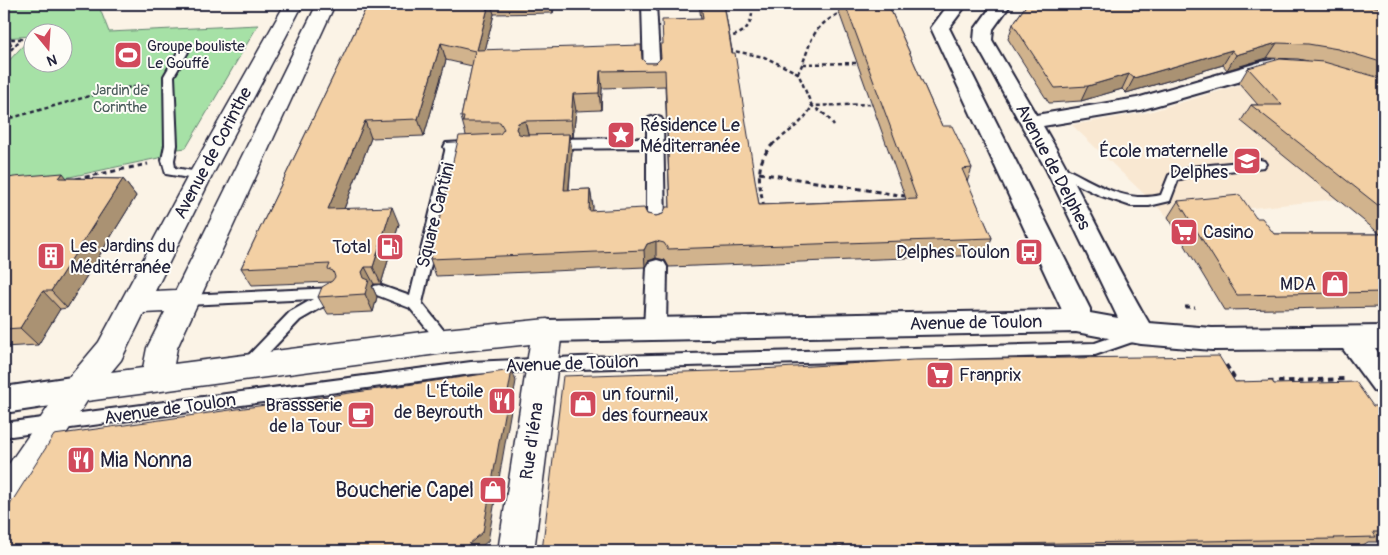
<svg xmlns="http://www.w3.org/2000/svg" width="1388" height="555" font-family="Pangolin,sans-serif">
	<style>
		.built { fill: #f9e8d2 }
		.green { fill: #a6e1a6; stroke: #648270 }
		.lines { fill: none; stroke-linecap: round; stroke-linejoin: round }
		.service-casing { stroke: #22223b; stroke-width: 4 }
		.pedestrian-casing { stroke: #22223b; stroke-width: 4 }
		.minor-casing { stroke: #22223b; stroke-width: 4 }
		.secondary-casing { stroke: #22223b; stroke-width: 3 }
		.path-far2 { stroke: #22223b; stroke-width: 2.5; stroke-dasharray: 4 3; stroke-linecap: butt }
		.path-far1 { stroke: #22223b; stroke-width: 3; stroke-dasharray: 5 4; stroke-linecap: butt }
		.path { stroke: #22223b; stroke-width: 4; stroke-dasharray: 5.5 4.5; stroke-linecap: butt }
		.service { fill: #fdfcf7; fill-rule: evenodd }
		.pedestrian { fill: #fdfcf7; fill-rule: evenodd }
		.minor { fill: #fdfcf7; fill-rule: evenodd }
		.secondary { fill: #fdfcf7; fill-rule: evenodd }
		.wall { fill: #d1b38d; stroke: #22223b; fill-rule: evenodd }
		.shaded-wall { fill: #aa9273; stroke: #22223b }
		.building { fill: #f3d0a4; stroke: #22223b; fill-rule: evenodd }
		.labels { text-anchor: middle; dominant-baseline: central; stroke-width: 4; stroke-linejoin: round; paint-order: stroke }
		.far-poi-label { font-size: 15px; fill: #22223b; stroke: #fdfcf7; text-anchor: start }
		.far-park-label { font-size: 15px; fill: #4a5b5b; stroke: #fdfcf7 }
		.poi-label { font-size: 18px; fill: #22223b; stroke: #fdfcf7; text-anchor: end }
		.street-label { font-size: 18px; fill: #22223b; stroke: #fdfcf7 }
		.near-poi-label { font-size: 21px; fill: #22223b; stroke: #fdfcf7; text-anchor: start }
	</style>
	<rect width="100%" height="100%" fill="#fbf3e6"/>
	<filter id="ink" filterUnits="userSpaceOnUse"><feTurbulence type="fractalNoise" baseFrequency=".02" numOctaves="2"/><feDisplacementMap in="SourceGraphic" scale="10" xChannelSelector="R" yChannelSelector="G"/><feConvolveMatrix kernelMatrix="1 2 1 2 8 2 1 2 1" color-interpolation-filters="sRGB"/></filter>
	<g filter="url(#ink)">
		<path class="built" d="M 1284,72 L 1337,199 L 1168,217 L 1072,125 L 1149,112 Z"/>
		<path class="green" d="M 4,4 L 98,4 L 109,32 L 258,25 L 186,148 L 178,149 L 178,146 L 164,148 L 163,157 L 4,191 L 4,66 L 32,36 L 32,62 L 62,62 L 62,32 L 32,32 L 32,36 L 4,38 Z"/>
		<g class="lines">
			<defs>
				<g id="service">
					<path d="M 183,49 L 188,52 L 174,76 L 177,145 L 174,160 L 175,168 L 204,173 L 206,176 L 200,180 L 166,174 L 162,160 L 165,145 L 164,76 L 179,50 Z"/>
					<path d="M 452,143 L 458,147 L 422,303 L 452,341 L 450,345 L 445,347 L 440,345 L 410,308 L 374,294 L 372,290 L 374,286 L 379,285 L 410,296 L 446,147 Z"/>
					<path d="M 1260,160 L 1264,161 L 1266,164 L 1264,167 L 1192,175 L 1178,180 L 1170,201 L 1149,206 L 1131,206 L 1099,195 L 1053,172 L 1051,169 L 1057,165 L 1061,166 C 1094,182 1123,204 1161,195 L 1169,175 L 1190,167 Z"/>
					<path d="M 335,288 L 340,289 L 342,293 L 340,297 L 300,320 L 253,369 L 248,371 L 243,369 L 240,365 L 243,361 L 290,312 L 313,299 L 186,305 L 181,304 L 179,300 L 181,296 L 186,295 Z"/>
					<path d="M 1136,329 L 1141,331 L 1143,335 L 1141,339 L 1095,355 L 579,369 L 471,374 L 4,437 L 4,423 L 471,362 L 579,357 L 1095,343 Z"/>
				</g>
				<g id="pedestrian">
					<path d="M 642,4 L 656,4 L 660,75 L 657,78 L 647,78 L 644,75 Z"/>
					<path d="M 655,116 L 661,118 L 663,121 L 665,225 L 663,230 L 656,232 L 649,230 L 647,225 L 647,148 L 543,149 L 537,148 L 535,144 L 537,140 L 543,139 L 647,138 L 647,121 L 649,118 Z"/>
					<path d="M 483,141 L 489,142 L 491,146 L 489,150 L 452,152 L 446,151 L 444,147 L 446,143 Z"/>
					<path d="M 657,260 L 664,262 L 667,267 L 666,329 L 663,335 L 655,337 L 647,335 L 644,329 L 647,267 L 650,262 Z"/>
				</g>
				<g id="minor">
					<path d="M 949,4 L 967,4 L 949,28 L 1090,309 L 1090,313 L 1118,318 L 1046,169 L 974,40 L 975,29 L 993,4 L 1011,4 L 993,29 L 992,40 L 1036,115 L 1137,98 L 1261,62 L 1280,58 L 1287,60 L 1290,64 L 1287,68 L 1140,110 L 1043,126 C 1081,190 1111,259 1149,323 L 1212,328 L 1384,326 L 1384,348 L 1375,348 L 1384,360 L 1384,394 L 1374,391 L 1343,349 L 1212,350 L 1141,344 L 1076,332 L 547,342 L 537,339 L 533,331 L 537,323 L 547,320 L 1062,310 L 931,28 Z"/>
					<path d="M 78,376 L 89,380 L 93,389 L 89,398 L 78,402 L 4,413 L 4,387 Z"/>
				</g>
				<path id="secondary" d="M 285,4 L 303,4 L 212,176 L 155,291 L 176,290 L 317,4 L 335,4 L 177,348 L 174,364 L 445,329 L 547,319 L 557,323 L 562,331 L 534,551 L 498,551 L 530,344 L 445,353 L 87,401 L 16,512 L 4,516 L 4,471 L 67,380 L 99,342 L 188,176 ZM 165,312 L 147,348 L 143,368 L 111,372 L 121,360 L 144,313 Z"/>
			</defs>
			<use href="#service" class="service-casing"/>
			<use href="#pedestrian" class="pedestrian-casing"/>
			<use href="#minor" class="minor-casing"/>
			<use href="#secondary" class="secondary-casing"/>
			<g class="path-far2">
				<path d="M 726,37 C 741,36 751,28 752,13"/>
				<path d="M 4,39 L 21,39 L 4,57"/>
				<path d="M 729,50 L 764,57 L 798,73"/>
				<path d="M 803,64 L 857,63"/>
				<path d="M 4,120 L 111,90 L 149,85"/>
				<path d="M 834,126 L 827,116 L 812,106 L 872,104"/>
				<path d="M 772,145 C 787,132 803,124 812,106 L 798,73 C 813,45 806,30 840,13"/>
			</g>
			<g class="path-far1">
				<path d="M 759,173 L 905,196"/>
				<path d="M 76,179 L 148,164"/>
				<path d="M 764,207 C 759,184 754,163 773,144"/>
				<path d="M 1185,307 L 1195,307"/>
			</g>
			<g class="path">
				<path d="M 1226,365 L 1237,383"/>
				<path d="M 1268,382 L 1345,379"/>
			</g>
			<use href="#service" class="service"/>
			<use href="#pedestrian" class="pedestrian"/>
			<use href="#minor" class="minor"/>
			<use href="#secondary" class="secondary"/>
		</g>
		<g class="wall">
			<path d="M 368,4 L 555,4 L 553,13 L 494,14 L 485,50 L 642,59 L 646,63 L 656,63 L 661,58 L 663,44 L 701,19 L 699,4 L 724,4 L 759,205 L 906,199 L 836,4 L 888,4 L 942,126 L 972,168 L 967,182 L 992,238 L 985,255 L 669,267 L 665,260 L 656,258 L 648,261 L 645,267 L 436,276 L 430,259 L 466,135 L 461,117 L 472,66 L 446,60 L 424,136 L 371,138 L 344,209 L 399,224 L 381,284 L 374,284 L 372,286 L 377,297 L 373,312 L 328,314 L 318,297 L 331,282 L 252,285 L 241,268 ZM 665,86 L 670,207 L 663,214 L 656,216 L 647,214 L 592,211 L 593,207 L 590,189 L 569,190 L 572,151 L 570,137 L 573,137 L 576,111 L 601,110 L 602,88 Z"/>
			<path d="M 1027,4 L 1384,4 L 1384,307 L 1224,310 L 1168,217 L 1178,201 L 1256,218 L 1274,234 L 1380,234 L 1241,121 L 1251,105 L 1258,105 L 1239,83 L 1248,68 L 1308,61 L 1298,59 L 1267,58 L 1227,70 L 1223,65 L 1126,93 L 1122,89 L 1081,101 L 1049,103 L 1008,39 L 1013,24 Z"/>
			<path d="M 67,178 L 123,179 L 136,196 L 67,308 L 60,309 L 38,345 L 4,347 L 4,179 Z"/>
			<path d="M 1235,382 L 1274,384 L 1373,406 L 1384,415 L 1384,542 L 1368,542 L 1360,547 L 1321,548 L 1320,549 L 1177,551 L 542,551 Z"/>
		</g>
		<g class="shaded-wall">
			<path d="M 489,4 L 491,4 L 494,14 L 481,67 L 477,50 Z"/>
			<path d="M 552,4 L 555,4 L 553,13 Z"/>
			<path d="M 4,33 L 12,44 L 4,52 Z"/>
			<path d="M 441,43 L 446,60 L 424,136 L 418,119 Z"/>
			<path d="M 1277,43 L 1267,58 L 1227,70 L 1236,55 Z"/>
			<path d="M 1232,50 L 1223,65 L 1126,93 L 1134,78 Z"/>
			<path d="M 600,71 L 602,88 L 601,110 L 599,93 Z"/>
			<path d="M 1129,74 L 1122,89 L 1081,101 L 1088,86 Z"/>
			<path d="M 573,94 L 576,111 L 573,137 L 571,120 Z"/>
			<path d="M 365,121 L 371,138 L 337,227 L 328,209 Z"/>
			<path d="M 525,121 L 529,138 L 521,140 L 516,129 L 518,123 Z"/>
			<path d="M 569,134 L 572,151 L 567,208 L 564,190 Z"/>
			<path d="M 63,173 L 77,191 L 59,178 Z"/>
			<path d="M 123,179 L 136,196 L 67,308 L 51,291 Z"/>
			<path d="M 590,189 L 593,207 L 592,228 L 589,211 Z"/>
			<path d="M 392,207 L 399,224 L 381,284 L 373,267 Z"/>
			<path d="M 656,241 L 656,258 L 648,261 L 645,267 L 644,250 L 647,244 Z"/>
			<path d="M 365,267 L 374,284 L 372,286 L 377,297 L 373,312 L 365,294 L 362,272 Z"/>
			<path d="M 43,291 L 60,309 L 38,345 L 20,328 Z"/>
			<path d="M 512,370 L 516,381 L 488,541 L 476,551 L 461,551 Z"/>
		</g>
		<g class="building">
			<path d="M 368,4 L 489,4 L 477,50 L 641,45 L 642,59 L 646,63 L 656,63 L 661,58 L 660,44 L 663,44 L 662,20 L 703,19 L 701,4 L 724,4 L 732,53 L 735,53 L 759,205 L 917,199 L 845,4 L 888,4 L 942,126 L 952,126 L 972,168 L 962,169 L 992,238 L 668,249 L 664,243 L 656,241 L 647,244 L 644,250 L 430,259 L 459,136 L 500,134 L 504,129 L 500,122 L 463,122 L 464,117 L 461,117 L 475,51 L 441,43 L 418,119 L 365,121 L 328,209 L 392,207 L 373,267 L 365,267 L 362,272 L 364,278 L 369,280 L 365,294 L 318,297 L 322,287 L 332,281 L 335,277 L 333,271 L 328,269 L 330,264 L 241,268 ZM 665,70 L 670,207 L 666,207 L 663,214 L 656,216 L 647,214 L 644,208 L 589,211 L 590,189 L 564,190 L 569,134 L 525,135 L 519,134 L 516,129 L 518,123 L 525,121 L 571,120 L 573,94 L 599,93 L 600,71 Z"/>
			<path d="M 1027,4 L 1353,4 L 1384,8 L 1384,63 L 1338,49 L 1308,44 L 1277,43 L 1236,55 L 1232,50 L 1134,78 L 1129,74 L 1088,86 L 1055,88 L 1013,24 Z"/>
			<path d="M 1280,59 L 1324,62 L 1384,79 L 1384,210 L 1251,105 L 1282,105 L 1248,68 Z"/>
			<path d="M 63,173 L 59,178 L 123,179 L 51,291 L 43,291 L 20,328 L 4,329 L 4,179 L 14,177 Z"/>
			<path d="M 1240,195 L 1256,218 L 1262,218 L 1274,234 L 1384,234 L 1384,292 L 1237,295 L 1178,201 Z"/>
			<path d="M 1219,356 L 1235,382 L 1272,381 L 1274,384 L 1356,382 L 1373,406 L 1378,406 L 1384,415 L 1384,532 L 1373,532 L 1376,537 L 1334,538 L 1335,539 L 542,551 L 563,376 L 744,370 L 913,360 Z"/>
			<path d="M 512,370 L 483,532 L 461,551 L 4,551 L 4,514 L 54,435 Z"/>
		</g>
	</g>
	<defs>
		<symbol id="stadium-square" viewBox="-11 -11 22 22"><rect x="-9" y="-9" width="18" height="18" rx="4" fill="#d1495b" stroke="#fdfcf7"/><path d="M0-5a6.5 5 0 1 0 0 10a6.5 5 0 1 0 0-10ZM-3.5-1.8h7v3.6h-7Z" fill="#fff"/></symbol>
		<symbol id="sight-square" viewBox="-11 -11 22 22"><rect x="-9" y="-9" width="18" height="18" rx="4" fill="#d1495b" stroke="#fdfcf7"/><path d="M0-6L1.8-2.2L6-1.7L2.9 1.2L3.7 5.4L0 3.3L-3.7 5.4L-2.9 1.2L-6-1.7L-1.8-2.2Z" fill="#fff"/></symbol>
		<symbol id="school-square" viewBox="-11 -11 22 22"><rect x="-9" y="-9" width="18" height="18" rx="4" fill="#d1495b" stroke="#fdfcf7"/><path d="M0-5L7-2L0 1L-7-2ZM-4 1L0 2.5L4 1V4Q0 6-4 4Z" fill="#fff"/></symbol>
		<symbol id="supermarket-square" viewBox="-11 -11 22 22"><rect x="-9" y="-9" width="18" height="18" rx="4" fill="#d1495b" stroke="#fdfcf7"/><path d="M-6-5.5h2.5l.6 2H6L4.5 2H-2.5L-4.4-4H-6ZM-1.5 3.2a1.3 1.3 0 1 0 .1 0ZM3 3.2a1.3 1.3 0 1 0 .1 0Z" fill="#fff"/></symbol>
		<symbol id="fuel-square" viewBox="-11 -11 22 22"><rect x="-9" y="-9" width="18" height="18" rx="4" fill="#d1495b" stroke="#fdfcf7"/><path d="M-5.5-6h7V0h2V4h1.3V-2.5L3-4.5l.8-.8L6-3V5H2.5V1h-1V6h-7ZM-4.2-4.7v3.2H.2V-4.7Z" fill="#fff"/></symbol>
		<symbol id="bus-square" viewBox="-11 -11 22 22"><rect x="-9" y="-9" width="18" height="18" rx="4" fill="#d1495b" stroke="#fdfcf7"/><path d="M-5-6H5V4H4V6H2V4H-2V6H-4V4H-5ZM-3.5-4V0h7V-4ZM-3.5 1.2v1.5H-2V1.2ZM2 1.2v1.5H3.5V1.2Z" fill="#fff"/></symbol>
		<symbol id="building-square" viewBox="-11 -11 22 22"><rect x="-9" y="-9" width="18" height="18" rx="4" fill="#d1495b" stroke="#fdfcf7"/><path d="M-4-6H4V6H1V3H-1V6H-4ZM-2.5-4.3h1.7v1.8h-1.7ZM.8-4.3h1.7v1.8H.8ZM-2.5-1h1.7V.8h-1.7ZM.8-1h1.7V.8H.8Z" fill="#fff"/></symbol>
		<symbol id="shop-square" viewBox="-11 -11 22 22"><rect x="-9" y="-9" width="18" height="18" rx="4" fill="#d1495b" stroke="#fdfcf7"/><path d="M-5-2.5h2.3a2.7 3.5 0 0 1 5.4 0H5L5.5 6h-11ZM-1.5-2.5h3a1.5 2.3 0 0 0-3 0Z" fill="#fff"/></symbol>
		<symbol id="restaurant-square" viewBox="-11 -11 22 22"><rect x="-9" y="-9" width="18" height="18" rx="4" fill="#d1495b" stroke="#fdfcf7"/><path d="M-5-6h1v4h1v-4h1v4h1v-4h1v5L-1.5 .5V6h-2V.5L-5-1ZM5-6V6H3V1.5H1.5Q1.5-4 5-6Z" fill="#fff"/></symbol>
		<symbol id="cafe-square" viewBox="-11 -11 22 22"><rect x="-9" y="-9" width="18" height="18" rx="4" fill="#d1495b" stroke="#fdfcf7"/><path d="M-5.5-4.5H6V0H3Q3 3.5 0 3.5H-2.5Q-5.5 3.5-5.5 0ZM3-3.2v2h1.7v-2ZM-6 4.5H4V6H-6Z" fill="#fff"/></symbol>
	</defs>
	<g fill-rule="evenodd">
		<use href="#stadium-square" x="112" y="39" width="32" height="32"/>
		<use href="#sight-square" x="605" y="119" width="32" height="32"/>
		<use href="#school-square" x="1231" y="145" width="32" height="32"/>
		<use href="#supermarket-square" x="1168" y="216" width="32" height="32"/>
		<use href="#fuel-square" x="374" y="231" width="32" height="32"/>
		<use href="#bus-square" x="1013" y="236" width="32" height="32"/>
		<use href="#building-square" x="35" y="240" width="32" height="32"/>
		<use href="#shop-square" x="1319" y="268" width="32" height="32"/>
		<use href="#supermarket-square" x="924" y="359" width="32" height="32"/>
		<use href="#restaurant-square" x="486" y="385" width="32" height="32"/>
		<use href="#shop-square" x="567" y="388" width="32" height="32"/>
		<use href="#cafe-square" x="345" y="399" width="32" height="32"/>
		<use href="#restaurant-square" x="65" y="444" width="32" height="32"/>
		<use href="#shop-square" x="477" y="474" width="32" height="32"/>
	</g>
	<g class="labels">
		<g class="far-poi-label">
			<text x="147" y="46">Groupe bouliste<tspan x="147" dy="17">Le Gouffé</tspan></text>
		</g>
		<g class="far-park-label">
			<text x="120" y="90">Jardin de<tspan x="120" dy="17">Corinthe</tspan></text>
		</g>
		<g class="poi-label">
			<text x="640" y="125" text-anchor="start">Résidence Le<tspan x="640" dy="21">Méditerranée</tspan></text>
			<text x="1228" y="151">École maternelle<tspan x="1228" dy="21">Delphes</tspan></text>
			<text x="1203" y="232" text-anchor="start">Casino</text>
			<text x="70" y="246" text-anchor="start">Les Jardins du<tspan x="70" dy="21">Méditérranée</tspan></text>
			<text x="371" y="247">Total</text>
			<text x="1010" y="252">Delphes Toulon</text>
			<text x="1316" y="284">MDA</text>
			<text x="959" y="375" text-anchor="start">Franprix</text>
			<text x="483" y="391">L'Étoile<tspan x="483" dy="21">de Beyrouth</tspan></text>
			<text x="602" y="394" text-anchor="start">un fournil,<tspan x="602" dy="21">des fourneaux</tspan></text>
			<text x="342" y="405">Brassserie<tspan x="342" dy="21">de la Tour</tspan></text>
		</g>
		<g class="street-label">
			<text transform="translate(213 153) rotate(-62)">Avenue de Corinthe</text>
			<text transform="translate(1053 167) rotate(62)">Avenue de Delphes</text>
			<text transform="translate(436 215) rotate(-76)">Square Cantini</text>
			<text transform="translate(976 323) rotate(-1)">Avenue de Toulon</text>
			<text transform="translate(572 364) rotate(-2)">Avenue de Toulon</text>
			<text transform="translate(170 409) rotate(-8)">Avenue de Toulon</text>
			<text transform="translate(532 441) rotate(-82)">Rue d'Iéna</text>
		</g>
		<g class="near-poi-label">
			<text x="100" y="460">Mia Nonna</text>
			<text x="474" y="490" text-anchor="end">Boucherie Capel</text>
		</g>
	</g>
	<rect width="1388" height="555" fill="none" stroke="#fdfcf7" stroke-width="20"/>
	<rect x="10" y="10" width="1368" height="535" fill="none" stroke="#22223b" stroke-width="2" filter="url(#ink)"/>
	<g transform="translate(48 48) rotate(162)"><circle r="24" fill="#fdfcf7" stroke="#a5a5ac"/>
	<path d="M0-4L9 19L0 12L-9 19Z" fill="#d1495b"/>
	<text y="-8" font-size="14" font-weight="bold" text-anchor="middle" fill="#22223b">N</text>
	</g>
</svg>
